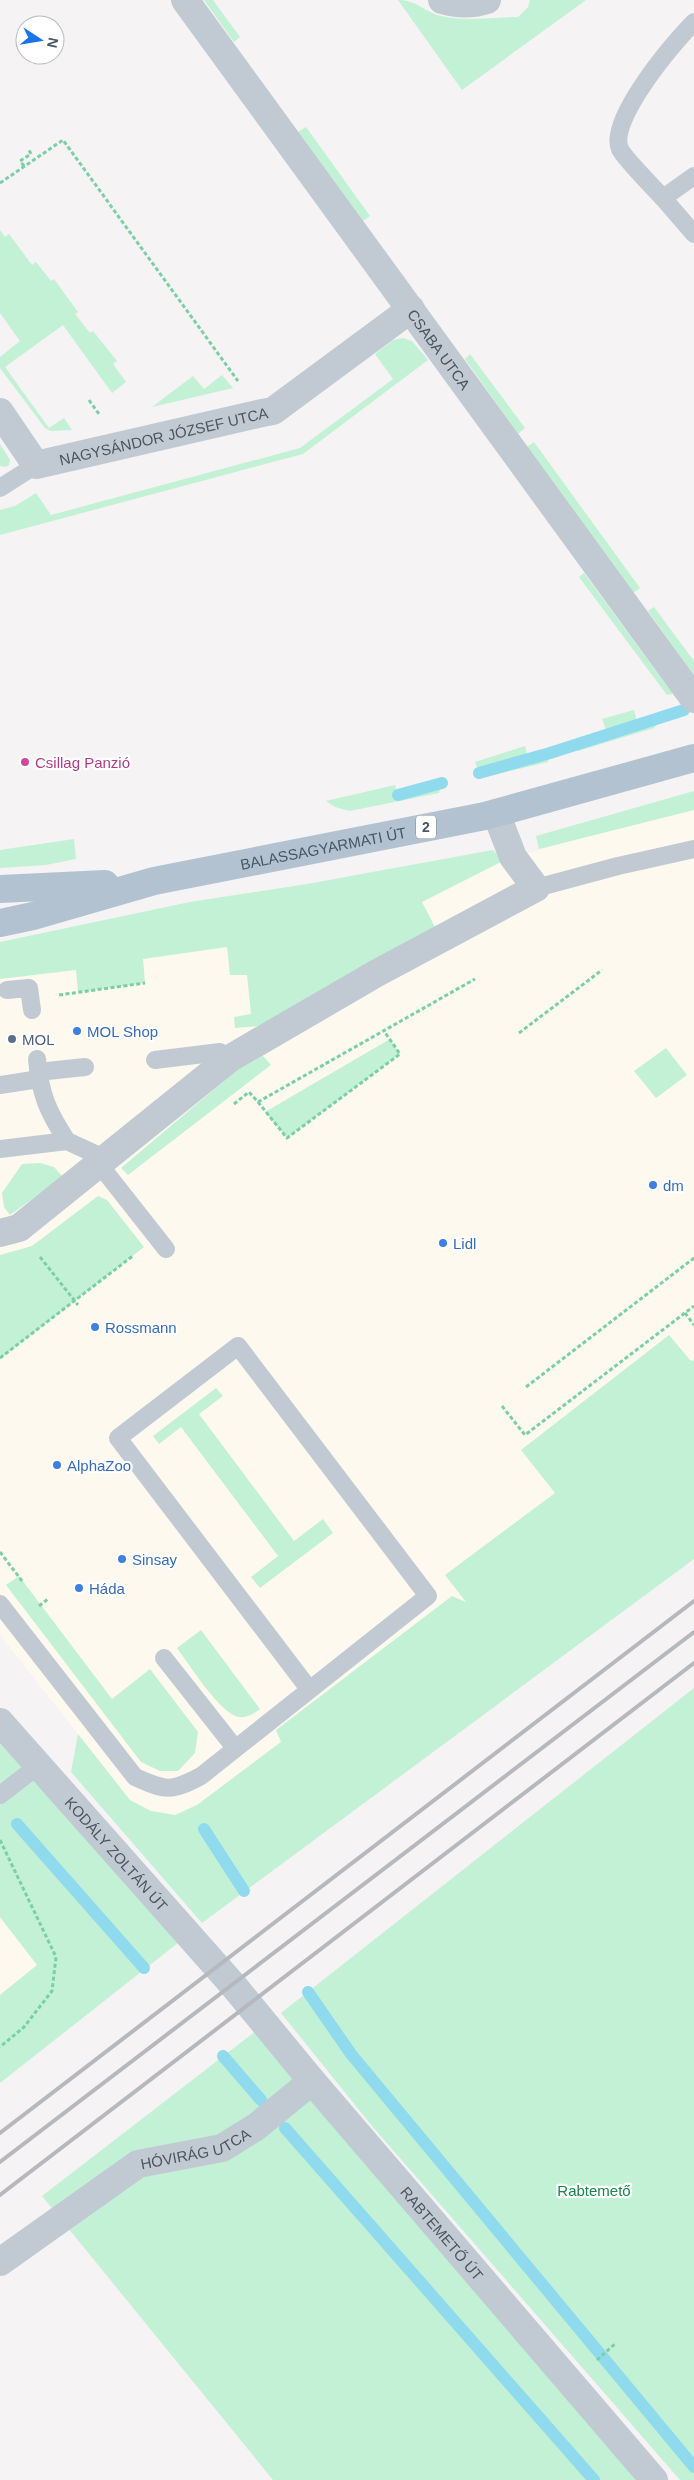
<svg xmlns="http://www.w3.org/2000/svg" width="694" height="2480" font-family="Helvetica,sans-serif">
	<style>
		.commercial { fill: #fdf9ef }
		.green { fill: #c3f1d5 }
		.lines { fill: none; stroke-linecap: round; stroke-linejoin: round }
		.stream { stroke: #90daee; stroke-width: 12 }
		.path { stroke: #7ad0a6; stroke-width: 3; stroke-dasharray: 4 2.5; stroke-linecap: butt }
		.service { stroke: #c1cad2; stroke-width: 18 }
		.minor { stroke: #c1cad2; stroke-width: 28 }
		.primary { stroke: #b3c2d1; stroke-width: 28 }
		.rail { stroke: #b5b8bd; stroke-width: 4 }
		.hotel-dot { fill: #d1479c; stroke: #fff; stroke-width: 2 }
		.shop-dot { fill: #3f7fe0; stroke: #fff; stroke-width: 2 }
		.service-dot { fill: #5c6f8a; stroke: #fff; stroke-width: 2 }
		.labels { text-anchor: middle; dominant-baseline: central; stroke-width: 4.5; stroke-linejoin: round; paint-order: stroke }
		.shield { fill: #fff; stroke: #808990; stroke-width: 1 }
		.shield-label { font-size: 14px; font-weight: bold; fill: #4a5661 }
		.street-label { font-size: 15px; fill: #4a5661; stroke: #fff }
		.hotel-label { font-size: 15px; fill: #b23c85; stroke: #fff; text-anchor: start }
		.shop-label { font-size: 15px; fill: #366cbe; stroke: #fff; text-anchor: start }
		.service-label { font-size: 15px; fill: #4e5e75; stroke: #fff; text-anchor: start }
		.park-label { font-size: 15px; fill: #17864f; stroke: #fff }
	</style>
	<rect width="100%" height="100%" fill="#f5f3f3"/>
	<g class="commercial">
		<path d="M 694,807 L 694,1431 L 197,1805 L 175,1815 L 151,1811 L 130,1800 L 0,1635 L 0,949 L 513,857 Z"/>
		<path d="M 0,1917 L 38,1965 L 0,1995 Z"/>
	</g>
	<g class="green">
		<path d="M 204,0 L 213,0 L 240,37 L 234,42 Z"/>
		<path d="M 398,0 C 417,0 424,12 441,16 C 467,22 492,17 518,17 L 528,7 L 530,0 L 586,0 L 462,90 Z"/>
		<path d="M 306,127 L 370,216 L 363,221 L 298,132 Z"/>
		<path d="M 0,230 L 5,237 L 9,234 L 32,265 L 36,262 L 51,281 L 54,279 L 78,312 L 75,314 L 90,333 L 93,331 L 117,361 L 113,364 L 126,382 L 112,393 L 63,325 L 5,367 L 49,428 L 64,418 L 72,430 L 51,431 L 45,428 L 0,368 L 0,357 L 20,341 L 0,313 Z"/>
		<path d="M 403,338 L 412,341 L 428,360 L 303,454 L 0,535 L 0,510 L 15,506 L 36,493 L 51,515 L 300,448 L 393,379 L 375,354 L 393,340 Z"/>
		<path d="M 470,354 L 525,428 L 518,434 L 465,359 Z"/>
		<path d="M 222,375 L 233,388 L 152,407 L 193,376 L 204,389 Z"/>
		<path d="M 534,442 L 640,588 L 633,593 L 527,447 Z"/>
		<path d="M 0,444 L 10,460 L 9,465 L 6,467 L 0,466 Z"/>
		<path d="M 584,573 L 673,694 L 667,695 L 579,577 Z"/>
		<path d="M 654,607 L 694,661 L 694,676 L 648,611 Z"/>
		<path d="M 634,710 L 638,725 L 665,716 L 654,728 L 578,751 L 576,745 L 608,735 L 602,719 Z"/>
		<path d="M 525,746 L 528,759 L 550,753 L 548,762 L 481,778 L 475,762 Z"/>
		<path d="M 442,783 L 439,793 L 350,811 L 335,807 L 326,801 L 395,785 L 398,795 Z"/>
		<path d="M 694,791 L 694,810 L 539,849 L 536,836 Z"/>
		<path d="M 74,839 L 76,859 L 46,865 L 0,868 L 0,850 Z"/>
		<path d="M 493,850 L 503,861 L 422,902 L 436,929 L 259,1026 L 235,1028 L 234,1017 L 251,1014 L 247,975 L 230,975 L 227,947 L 143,959 L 145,983 L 78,992 L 76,970 L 0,979 L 0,942 L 190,902 L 307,884 Z"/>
		<path d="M 390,1039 L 400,1054 L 287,1138 L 265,1112 Z"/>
		<path d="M 666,1048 L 687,1075 L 656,1098 L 634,1071 Z"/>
		<path d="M 263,1056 L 271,1065 L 128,1175 L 121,1168 L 237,1070 Z"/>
		<path d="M 40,1163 L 54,1167 L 63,1177 L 10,1215 L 4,1207 L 2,1193 L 22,1164 Z"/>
		<path d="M 98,1196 L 107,1200 L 144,1247 L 0,1359 L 0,1255 L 32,1246 Z"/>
		<path d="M 669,1335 L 691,1361 L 694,1360 L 694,1559 L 202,1923 L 71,1772 L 78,1734 L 130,1800 L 151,1811 L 175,1815 L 197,1805 L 281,1742 L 276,1730 L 452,1596 L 466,1602 L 445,1575 L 555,1493 L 521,1450 Z"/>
		<path d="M 216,1388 L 223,1396 L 199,1414 L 294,1541 L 323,1519 L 333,1533 L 260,1588 L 251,1577 L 278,1556 L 181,1427 L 159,1444 L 153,1436 Z"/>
		<path d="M 19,1576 L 112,1699 L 150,1669 L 198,1732 L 195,1753 L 178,1771 L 160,1771 L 141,1762 L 6,1585 Z"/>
		<path d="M 201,1630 L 260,1709 C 253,1714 248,1718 239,1717 C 220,1714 189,1664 177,1648 Z"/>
		<path d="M 694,1688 L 694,2480 L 680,2480 L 372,2126 L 281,2013 Z"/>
		<path d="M 0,1732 L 188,1935 L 0,2083 L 0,1995 L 37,1965 L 0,1917 Z"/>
		<path d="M 265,2024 L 656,2480 L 273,2480 L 42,2196 Z"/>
	</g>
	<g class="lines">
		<g class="stream">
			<path d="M 479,773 L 550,753 L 684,710"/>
			<path d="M 398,795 L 442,783"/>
			<path d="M 17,1824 L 144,1968"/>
			<path d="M 204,1829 L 244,1891"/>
			<path d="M 308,1992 L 351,2054 L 694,2467"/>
			<path d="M 223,2056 L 261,2100"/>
			<path d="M 285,2128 L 594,2480"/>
		</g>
		<g class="path">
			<path d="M 24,166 L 20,161 L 31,154 L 29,150"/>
			<path d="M 0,183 L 63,140 L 238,381"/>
			<path d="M 89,400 L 99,414"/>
			<path d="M 59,995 L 145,983"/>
			<path d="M 519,1033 L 602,970"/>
			<path d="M 258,1102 L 287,1138 L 400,1054 L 384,1031"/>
			<path d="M 234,1104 L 249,1092 L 258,1102 L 475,979"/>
			<path d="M 40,1257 L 78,1305"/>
			<path d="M 685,1313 L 694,1325"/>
			<path d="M 0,1358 L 134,1255"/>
			<path d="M 526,1387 L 694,1258"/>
			<path d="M 502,1406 L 525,1435 L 694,1306"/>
			<path d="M 0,1552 L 22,1581"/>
			<path d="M 39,1606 L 48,1599"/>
			<path d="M 0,1840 L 56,1957 L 52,1991 L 24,2027 L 0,2047"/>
			<path d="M 597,2360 L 616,2343"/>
		</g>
		<g class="service">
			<path d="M 694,176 L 663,198 L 694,234"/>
			<path d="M 663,198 C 654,188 624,158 620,149 C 607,121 674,42 694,22"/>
			<path d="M 0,488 L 36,465"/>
			<path d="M 536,888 L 618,866 L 694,849"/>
			<path d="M 7,990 L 29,988 L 32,1010"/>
			<path d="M 37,1059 C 40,1094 48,1112 67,1141"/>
			<path d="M 155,1060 L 220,1052 L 229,1059"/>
			<path d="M 38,1072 L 85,1067"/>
			<path d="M 0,1085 L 39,1079"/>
			<path d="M 0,1149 L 67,1141 L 106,1159"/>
			<path d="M 99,1164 L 166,1249"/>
			<path d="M 0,1604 L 135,1777 C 166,1791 171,1792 201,1776 L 428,1596 L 238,1346 L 118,1438 L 309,1689"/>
			<path d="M 164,1658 L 235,1748"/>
			<path d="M 0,1795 L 39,1765"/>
		</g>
		<g class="minor">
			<path id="s1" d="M 185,0 L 694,699"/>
			<path d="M 442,0 C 456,4 472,5 487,0"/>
			<path id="s2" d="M 0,412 L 36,465 L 262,413 L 273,411 L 411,309"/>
			<path d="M 0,1233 L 19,1228 L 229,1059 L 377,973 L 536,888 L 513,857 L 496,813"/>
			<path id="s3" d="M 0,1722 L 233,1985 L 312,2081 L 654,2480"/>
			<path id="s4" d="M 0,2262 L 138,2164 L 222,2148 L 256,2127 L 312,2081"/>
		</g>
		<g class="primary">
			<path d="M 0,889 L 105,884"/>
			<path id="s5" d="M 0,923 L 33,916 L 154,881 L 485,816 L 694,758"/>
		</g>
		<g class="rail">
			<path d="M 0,2133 L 694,1601"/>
			<path d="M 0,2162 L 694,1632"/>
			<path d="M 0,2195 L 694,1663"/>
		</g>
	</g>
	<circle class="hotel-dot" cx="25" cy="762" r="5"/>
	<g class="shop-dot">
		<circle cx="77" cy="1031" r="5"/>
		<circle cx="653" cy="1185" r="5"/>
		<circle cx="443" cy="1243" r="5"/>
		<circle cx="95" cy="1327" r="5"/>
		<circle cx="57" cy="1465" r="5"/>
		<circle cx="122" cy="1559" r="5"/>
		<circle cx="79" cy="1588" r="5"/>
	</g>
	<circle class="service-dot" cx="12" cy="1039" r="5"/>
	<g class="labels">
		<rect class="shield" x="416" y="815.5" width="20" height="23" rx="4"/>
		<g class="shield-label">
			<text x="426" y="827">2</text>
		</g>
		<g class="street-label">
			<text stroke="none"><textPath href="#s1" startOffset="432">CSABA UTCA</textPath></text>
			<text stroke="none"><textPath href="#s2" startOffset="195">NAGYSÁNDOR JÓZSEF UTCA</textPath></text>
			<text stroke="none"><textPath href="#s5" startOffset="332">BALASSAGYARMATI ÚT</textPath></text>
			<text stroke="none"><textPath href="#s3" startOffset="176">KODÁLY ZOLTÁN ÚT</textPath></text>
			<text stroke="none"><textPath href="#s4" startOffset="229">HÓVIRÁG UTCA</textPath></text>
			<text stroke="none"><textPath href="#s3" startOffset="676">RABTEMETŐ ÚT</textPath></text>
		</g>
		<g class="hotel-label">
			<text x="35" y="762">Csillag Panzió</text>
		</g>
		<g class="shop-label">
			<text x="87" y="1031">MOL Shop</text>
			<text x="663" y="1185">dm</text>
			<text x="453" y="1243">Lidl</text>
			<text x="105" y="1327">Rossmann</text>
			<text x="67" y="1465">AlphaZoo</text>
			<text x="132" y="1559">Sinsay</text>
			<text x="89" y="1588">Háda</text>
		</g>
		<g class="service-label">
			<text x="22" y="1039">MOL</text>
		</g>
		<g class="park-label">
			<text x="594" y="2190">Rabtemető</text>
		</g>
	</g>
	<g transform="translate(40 40) rotate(102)"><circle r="24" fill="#ffffff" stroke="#b7bbc0"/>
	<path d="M0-4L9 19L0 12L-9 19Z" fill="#1a73e8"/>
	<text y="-8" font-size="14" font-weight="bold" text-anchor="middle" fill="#4a5661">N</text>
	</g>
</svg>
